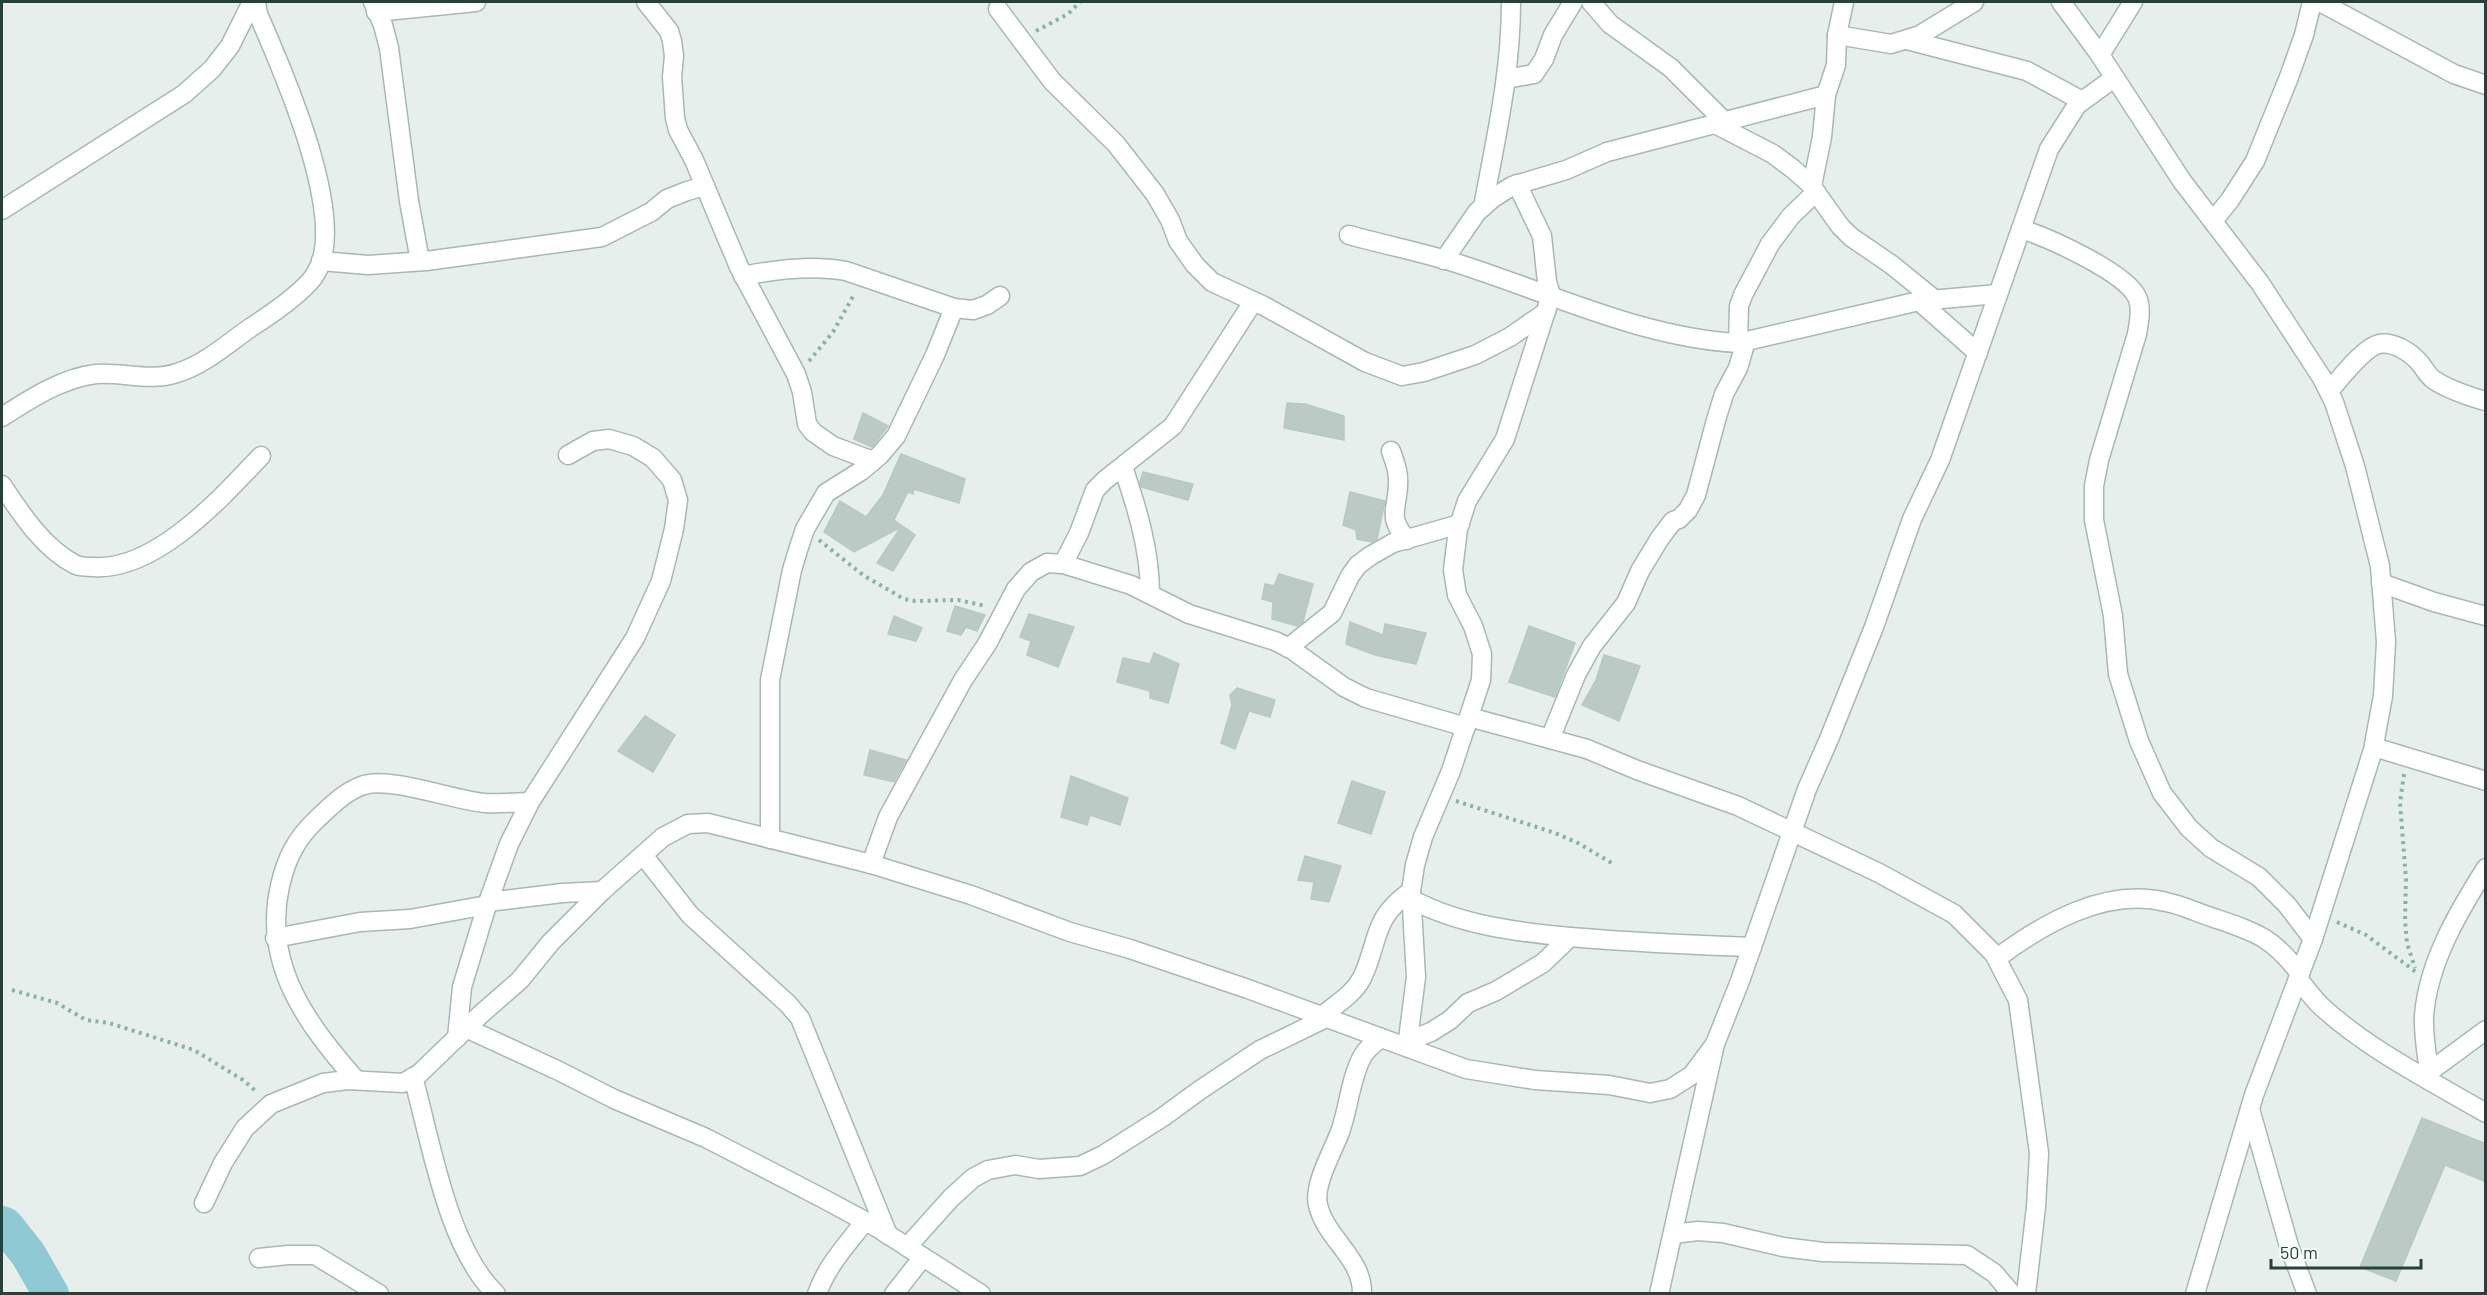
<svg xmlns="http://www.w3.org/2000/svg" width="2487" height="1295" font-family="Barlow,sans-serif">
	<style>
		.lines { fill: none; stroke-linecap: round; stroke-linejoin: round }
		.river { stroke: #8ec9d4; stroke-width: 36 }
		.building { fill: #bbcac4; stroke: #b8c9c2; stroke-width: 1.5 }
		.minor-casing { stroke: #a8b8b2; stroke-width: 21 }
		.path { stroke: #86b3a5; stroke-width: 4; stroke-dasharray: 3 4.5; stroke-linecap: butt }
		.minor { stroke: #fff; stroke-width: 18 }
	</style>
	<rect width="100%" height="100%" fill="#e6efeb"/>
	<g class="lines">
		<path class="river" d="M 2,1224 L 5,1225 L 28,1254 L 51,1294"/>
	</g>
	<g class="building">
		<path d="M 1287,403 L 1305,404 L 1344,416 L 1344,440 L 1284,428 Z"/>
		<path d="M 863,413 L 888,426 L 872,447 L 854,439 Z"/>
		<path d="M 901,454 L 965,479 L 959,503 L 914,489 L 913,494 L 908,492 L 894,520 L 915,535 L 893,571 L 877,563 L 901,527 L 854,552 L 824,532 L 840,501 L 866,517 L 883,495 Z"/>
		<path d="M 1143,472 L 1193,484 L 1188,500 L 1141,487 L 1140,482 Z"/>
		<path d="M 1350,492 L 1385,501 L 1377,539 L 1372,542 L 1357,539 L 1356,530 L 1343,525 Z"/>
		<path d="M 1279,574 L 1313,584 L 1303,622 L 1297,626 L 1272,619 L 1273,602 L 1262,599 L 1265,584 L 1274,586 Z"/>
		<path d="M 955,606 L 985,615 L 977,631 L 966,627 L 961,635 L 947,631 Z"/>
		<path d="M 1029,614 L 1074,627 L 1058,667 L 1027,655 L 1031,641 L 1020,637 Z"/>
		<path d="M 894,616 L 922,628 L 916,641 L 888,634 Z"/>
		<path d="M 1350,622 L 1383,635 L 1385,624 L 1426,633 L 1416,664 L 1375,655 L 1346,644 Z"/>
		<path d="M 1529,626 L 1575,643 L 1555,697 L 1509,682 Z"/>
		<path d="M 1154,653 L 1179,664 L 1168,703 L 1150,698 L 1150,691 L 1117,682 L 1123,658 L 1150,664 Z"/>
		<path d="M 1604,655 L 1640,666 L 1619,721 L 1582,705 L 1596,680 Z"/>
		<path d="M 1237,688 L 1275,700 L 1270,717 L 1249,711 L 1235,749 L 1221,743 L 1232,705 L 1230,695 Z"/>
		<path d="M 645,716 L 675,735 L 653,772 L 618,751 Z"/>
		<path d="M 870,750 L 906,760 L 894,782 L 864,775 Z"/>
		<path d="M 1071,776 L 1128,798 L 1120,825 L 1090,815 L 1087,825 L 1061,817 Z"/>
		<path d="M 1352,781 L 1385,792 L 1371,834 L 1338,823 Z"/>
		<path d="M 1305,856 L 1341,866 L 1329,902 L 1311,899 L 1314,882 L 1298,880 Z"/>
		<path d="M 2422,1118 L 2486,1144 L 2486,1182 L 2445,1165 L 2396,1281 L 2360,1267 Z"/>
	</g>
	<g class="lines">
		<defs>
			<g id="minor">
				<path d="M 373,2 L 383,25 L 389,48 L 409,201 L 420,261"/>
				<path d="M 646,2 L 669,31 L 672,41 L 674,56 L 672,77 L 675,118 L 678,130 L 694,160 L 739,267 L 796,374 L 802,392 L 807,424 L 813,432 L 833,446 L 873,461"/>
				<path d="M 1591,2 L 1610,24 L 1671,68 L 1725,122"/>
				<path d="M 2061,2 L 2100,55 L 2182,181 L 2260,283 L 2322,378 L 2334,402 L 2355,466 L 2380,566 L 2386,642 L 2383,696 L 2373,750 L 2313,939 L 2254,1095 L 2195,1294"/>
				<path d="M 2320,2 L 2454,74 L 2486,85"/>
				<path d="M 998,9 L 1052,81 L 1116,144 L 1155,194 L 1170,220 L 1178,241 L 1195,265 L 1212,282 L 1264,306 L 1365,362 L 1402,376 L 1424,372 L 1475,355 L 1510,337 L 1546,312"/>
				<path d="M 376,12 L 476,2"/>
				<path d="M 1837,35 L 1844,2"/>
				<path d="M 1907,40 L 2027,71 L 2082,101"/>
				<path d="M 2100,55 L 2133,2"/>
				<path d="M 1506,79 L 1534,74 L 1544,59 L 1553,35 L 1573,2"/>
				<path d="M 1715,124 L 1773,154 L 1793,169 L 1810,184 L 1840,226 L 1851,237 L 1892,265 L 1935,300"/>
				<path d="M 1812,186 L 1822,137 L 1826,95"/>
				<path d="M 1483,207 C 1496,137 1511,73 1511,2"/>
				<path d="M 2,210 L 184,94 L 212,69 L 230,46 L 252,2"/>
				<path d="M 2213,221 L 2230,200 L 2255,161 L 2289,77 L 2304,35 L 2312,2"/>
				<path d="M 2021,229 C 2047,237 2125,272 2137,297 C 2142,308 2139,322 2137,334 L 2099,460 L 2094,486 L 2094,520 L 2113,616 L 2118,674 L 2139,741 L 2162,793 L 2189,828 L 2211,848 L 2259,877 L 2287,905 L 2313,939"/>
				<path d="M 1349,235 C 1385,245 1421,252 1456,263 C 1548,292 1642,338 1738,343 L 1919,301 L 1998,294"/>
				<path d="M 1444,260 L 1477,212 L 1493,198 L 1512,186 L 1566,170 L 1607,152 L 1826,95 L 1836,65 L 1837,35 L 1891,44 L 1920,35 L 1974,2"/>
				<path d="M 321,261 L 368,265 L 426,261 L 602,237 L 651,212 L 667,199 L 687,191 L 705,186"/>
				<path d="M 743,276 C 778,269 812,265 846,271 L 954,308 L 973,310 L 987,305 L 1000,296"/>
				<path d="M 1919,301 L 1978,353"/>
				<path d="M 1738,343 L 1739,306 L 1743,295 L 1770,244 L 1791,216 L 1816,192"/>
				<path d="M 2329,391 C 2339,380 2364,347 2379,344 C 2393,341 2410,352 2419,362 C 2424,368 2428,376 2434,380 C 2449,390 2468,396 2485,401"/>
				<path d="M 2,417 C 30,399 62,378 96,374 C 123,372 151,382 177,373 C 204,365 227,344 250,328 C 267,317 307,290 316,273 C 349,219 282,69 258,14 L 256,2"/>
				<path d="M 1391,451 C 1395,463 1399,472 1398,485 C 1397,511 1387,516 1407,540"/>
				<path d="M 1123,467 C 1137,508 1150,550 1150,594"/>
				<path d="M 2,485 C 21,514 44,549 76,565 C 81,567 88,567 94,567 C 156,571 222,497 261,456"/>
				<path d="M 1063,564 L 1079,533 L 1095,490 L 1105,480 L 1173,426 L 1253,302"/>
				<path d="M 2381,583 L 2434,602 L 2486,616"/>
				<path d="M 1288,648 L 1332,613 L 1350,576 L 1358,565 L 1370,556 L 1393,543 L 1460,524"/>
				<path d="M 1469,717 L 1587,749 L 1637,770 L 1738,806 L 1879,873 L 1954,914 L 1994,954 L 2018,1000 L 2039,1153 L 2036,1207 L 2026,1294"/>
				<path d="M 1550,739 L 1576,675 L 1592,646 L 1626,603 L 1640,571 L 1660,538 L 1673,521 L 1679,519 L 1688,510 L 1696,495 L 1716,420 L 1724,394 L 1738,368 L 1746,341"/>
				<path d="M 2374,747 L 2486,781"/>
				<path d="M 770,839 L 770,680 L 792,570 L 798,550 L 805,529 L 826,493 L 861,471 L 880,455 L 896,436 L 935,355 L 954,308"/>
				<path d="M 643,855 L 690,915 L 788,1004 L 800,1018 L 888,1235"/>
				<path d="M 871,864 L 888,817 L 963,680 L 987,644 L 1016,589 L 1031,572 L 1047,563 L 1063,564 L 1131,585 L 1189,614 L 1275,641 L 1291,649 L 1344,687 L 1366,698 L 1466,727"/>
				<path d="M 1411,899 C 1459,925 1517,932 1570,937 C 1631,942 1691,945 1752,947"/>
				<path d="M 488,902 L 562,893 L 602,891"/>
				<path d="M 275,938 L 360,922 L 410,919 L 487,905"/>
				<path d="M 1997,958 C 2043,924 2105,887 2166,902 C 2182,905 2198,913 2214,918 C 2255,932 2273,937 2300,974"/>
				<path d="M 2298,979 C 2306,988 2313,999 2322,1007 C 2369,1050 2431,1081 2486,1113"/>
				<path d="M 1322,1016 C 1336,1004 1353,995 1362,978 C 1380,940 1371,919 1411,891"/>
				<path d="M 466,1028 L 559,1071 L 614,1099 L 706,1138 L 824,1199 L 876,1227 L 981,1294"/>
				<path d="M 457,1038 L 462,987 L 487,905 L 509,844 L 530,802 L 635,638 L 661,581 L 674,529 L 678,500 L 672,480 L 653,458 L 633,446 L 609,439 L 593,441 L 568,455"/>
				<path d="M 1407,1041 L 1431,1032 L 1450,1020 L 1468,1003 L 1496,991 L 1543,963 L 1570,937"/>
				<path d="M 1407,1047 L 1416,977 L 1411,891 L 1415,865 L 1423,837 L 1451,771 L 1481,680 L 1482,654 L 1473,626 L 1457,595 L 1453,570 L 1458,529 L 1467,501 L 1505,439 L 1551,295 L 1547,282 L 1542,236 L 1517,184"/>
				<path d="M 2429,1072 L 2486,1030"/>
				<path d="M 413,1077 C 431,1141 447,1247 496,1294"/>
				<path d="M 356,1080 C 307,1024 262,964 280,886 C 286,859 296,839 316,820 C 330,807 345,791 364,785 C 393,777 452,800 485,803 C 500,804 515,802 530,802"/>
				<path d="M 2430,1081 C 2428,1060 2423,1037 2424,1016 C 2428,963 2458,912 2486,868"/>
				<path d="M 2250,1109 L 2289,1246 L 2307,1294"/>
				<path d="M 204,1203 L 223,1163 L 245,1128 L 271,1104 L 323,1083 L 348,1080 L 403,1083 L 419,1074 L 480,1015 L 520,980 L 551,942 L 602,891 L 663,837 L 688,824 L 708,823 L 871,864 L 971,895 L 1070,932 L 1130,949 L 1248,989 L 1466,1069 L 1535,1080 L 1609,1085 L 1650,1093 L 1670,1089 L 1692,1075 L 1715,1044"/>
				<path d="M 1673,1234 L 1698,1231 L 1723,1233 L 1783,1247 L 1823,1252 L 1967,1255 L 1994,1273 L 2012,1294"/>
				<path d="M 907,1247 L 951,1198 L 973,1178 L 988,1170 L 1015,1165 L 1039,1169 L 1080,1166 L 1103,1155 L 1163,1117 L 1200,1090 L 1260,1050 L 1326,1018"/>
				<path d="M 259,1258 L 288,1255 L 315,1255 L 379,1294"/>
				<path d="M 817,1294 C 827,1265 847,1245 865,1221"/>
				<path d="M 894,1294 L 923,1257"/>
				<path d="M 1362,1294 C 1363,1258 1326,1239 1318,1205 C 1313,1185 1333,1151 1340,1132 C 1349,1107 1350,1080 1362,1057 C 1367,1048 1373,1044 1381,1038"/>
				<path d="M 1659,1294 L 1715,1044 L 1740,981 L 1807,789 L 1829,739 L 1874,627 L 1912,519 L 1940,460 L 2049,149 L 2077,105 L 2114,78"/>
			</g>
		</defs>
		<use href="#minor" class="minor-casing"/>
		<g class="path">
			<path d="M 1036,31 L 1068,14 L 1080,2"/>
			<path d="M 809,361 L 833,332 L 855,293"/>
			<path d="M 819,540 L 863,575 L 904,599 L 915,601 L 958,600 L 986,606"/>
			<path d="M 2404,774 L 2400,803 L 2406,879 L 2405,920 L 2407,943 L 2415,968"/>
			<path d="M 1456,801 L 1555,833 L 1578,843 L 1615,865"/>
			<path d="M 2337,922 L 2366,935 L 2416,972"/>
			<path d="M 12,990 L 57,1003 L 86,1020 L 109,1023 L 194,1050 L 243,1080 L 257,1092"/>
		</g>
		<use href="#minor" class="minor"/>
	</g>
	<rect width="2487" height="1295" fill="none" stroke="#24423a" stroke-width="6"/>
	<path d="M2271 1259v9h150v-9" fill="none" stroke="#24423a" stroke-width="3"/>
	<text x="2280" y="1259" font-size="18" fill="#24423a" stroke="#f7fbf9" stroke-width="4.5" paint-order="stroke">50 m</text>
</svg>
